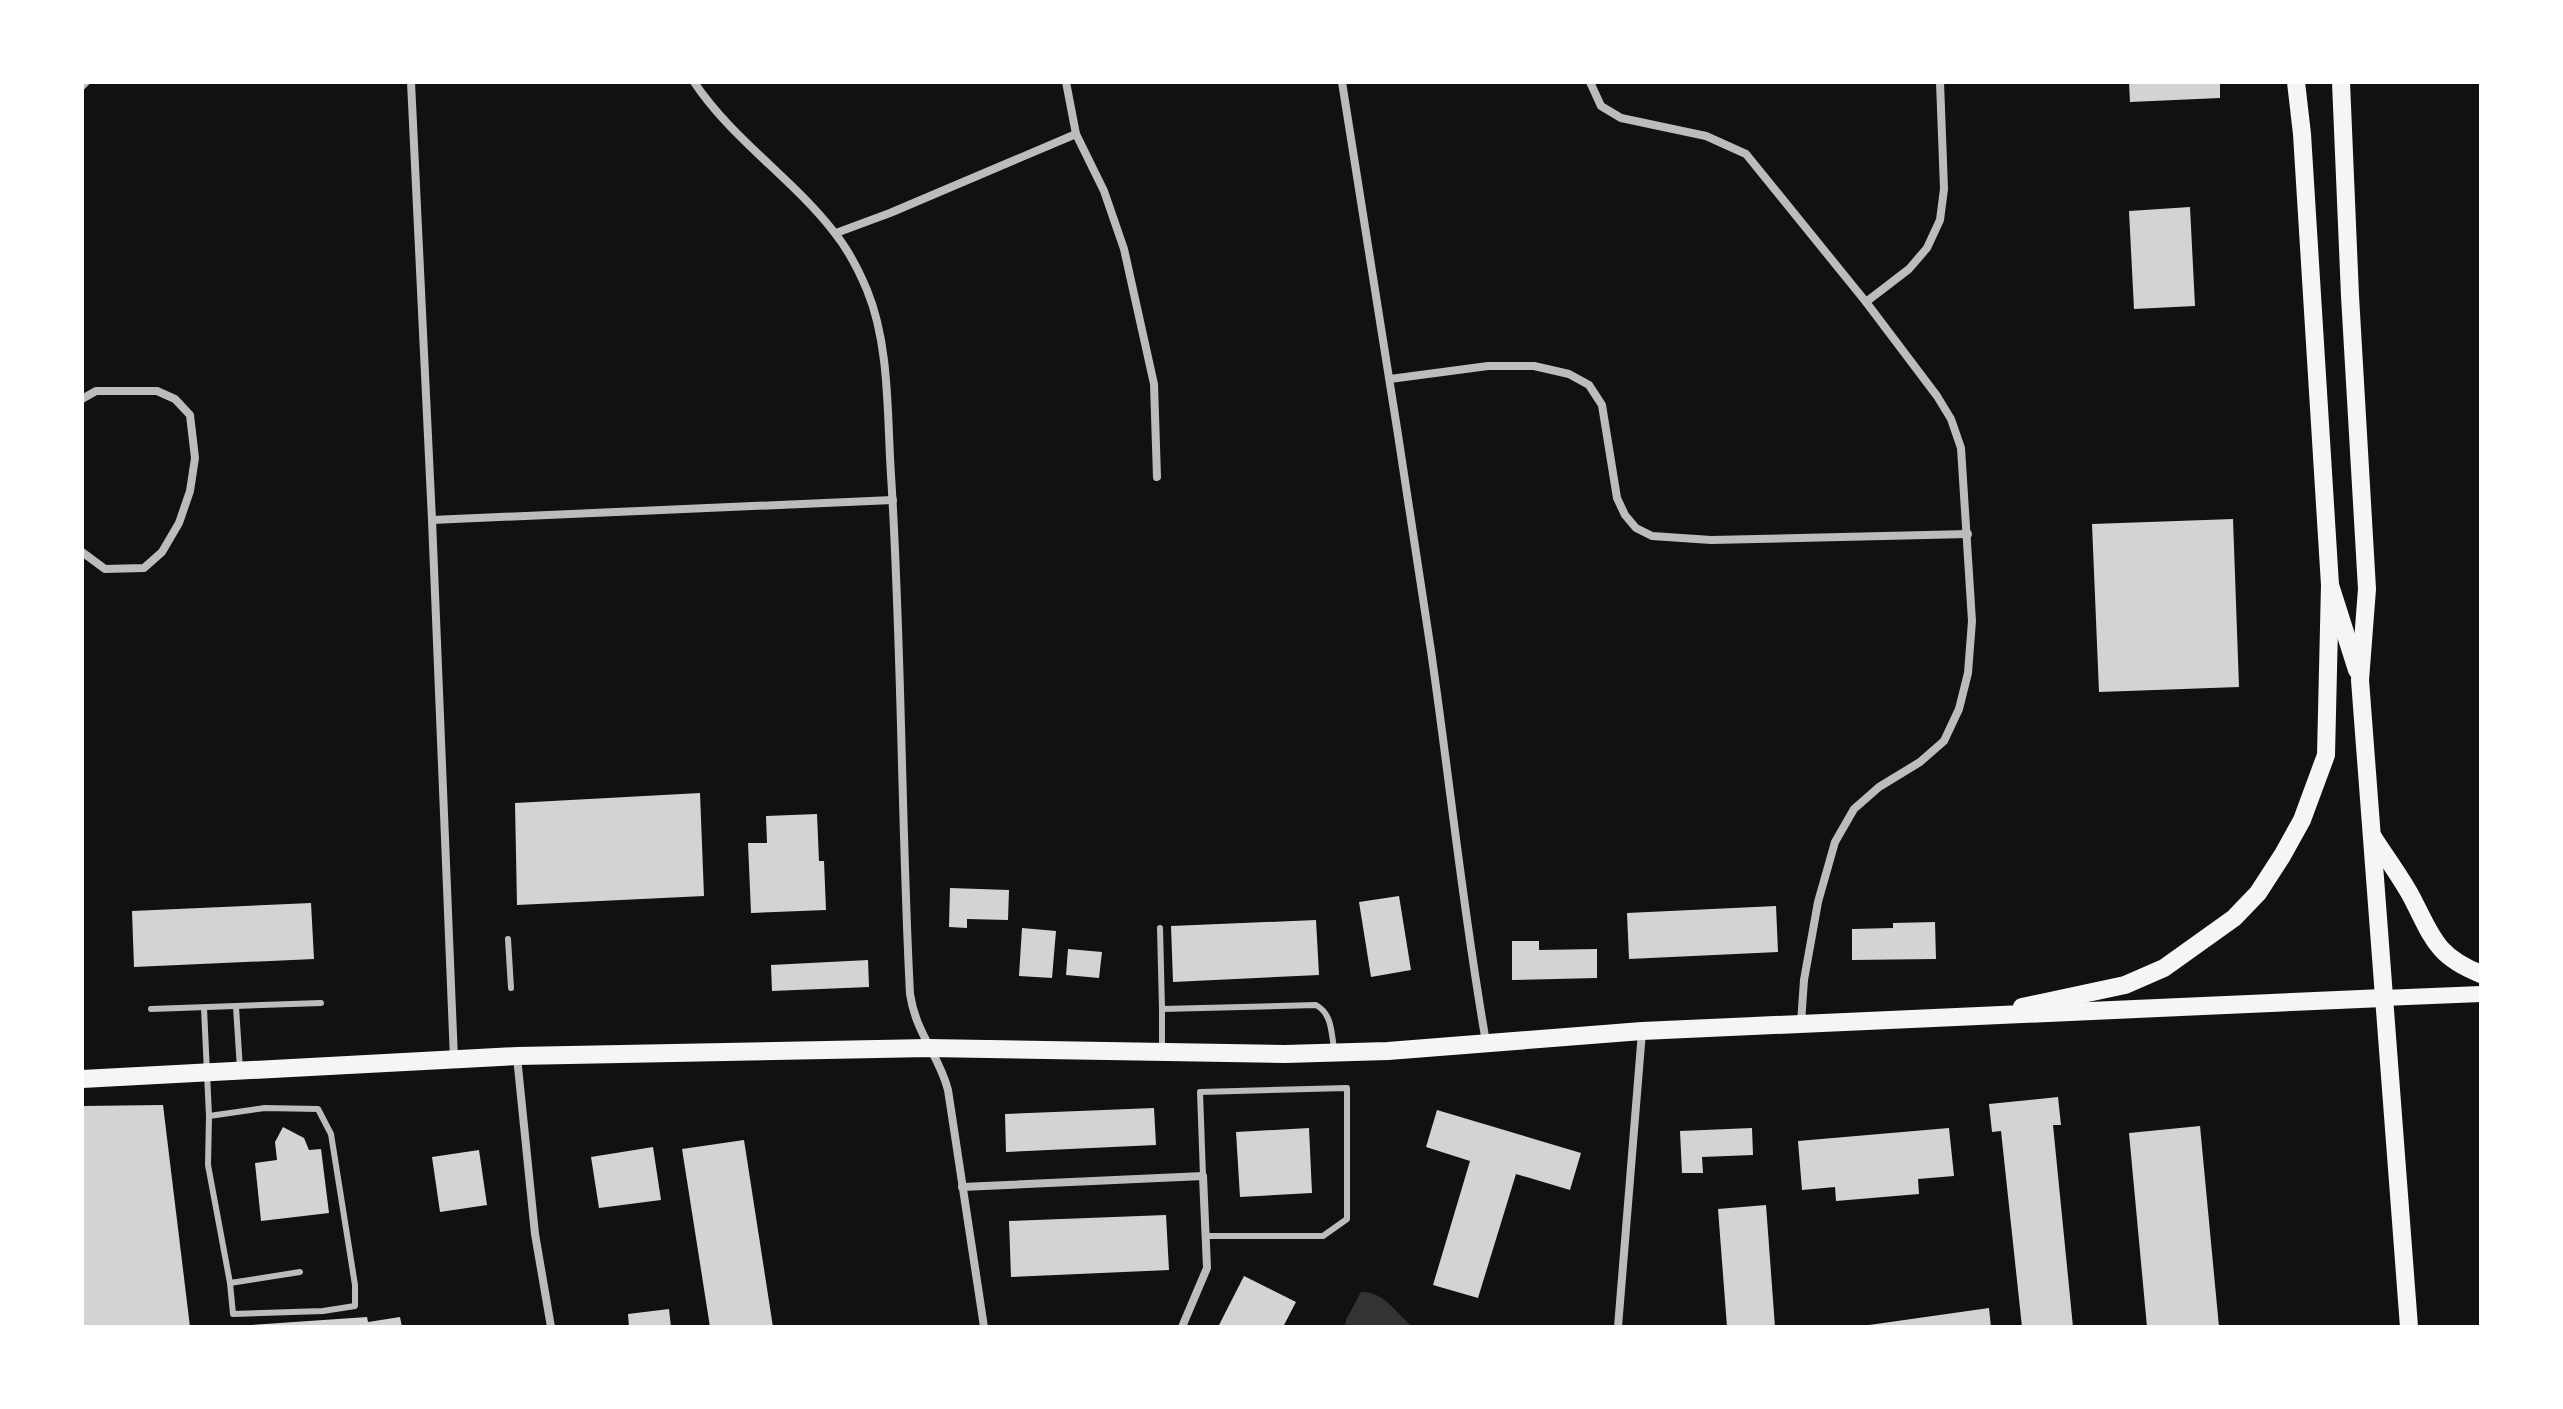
<svg xmlns="http://www.w3.org/2000/svg" width="2563" height="1409" font-family="Cabin,sans-serif">
	<style>
		.water { fill: #333 }
		.building { fill: #d3d3d3 }
		.lines { fill: none; stroke-linecap: round; stroke-linejoin: round }
		.service { stroke: #bcbcbc; stroke-width: 6 }
		.minor { stroke: #bcbcbc; stroke-width: 8 }
		.secondary { stroke: #f5f5f5; stroke-width: 16 }
		.primary { stroke: #f5f5f5; stroke-width: 18 }
	</style>
	<rect width="100%" height="100%" fill="#111"/>
	<path class="water" d="M 1361,1292 C 1385,1291 1396,1314 1413,1327 L 1345,1327 L 1346,1320 Z"/>
	<g class="building">
		<path d="M 2129,82 L 2220,82 L 2220,98 L 2130,102 Z"/>
		<path d="M 2190,207 L 2195,306 L 2134,309 L 2129,211 Z"/>
		<path d="M 2233,519 L 2239,687 L 2099,692 L 2092,524 Z"/>
		<path d="M 700,793 L 704,896 L 517,905 L 515,803 Z"/>
		<path d="M 817,814 L 819,861 L 824,861 L 826,910 L 751,913 L 748,843 L 767,843 L 766,816 Z"/>
		<path d="M 950,888 L 1009,890 L 1008,920 L 967,919 L 967,928 L 949,927 Z"/>
		<path d="M 1399,896 L 1411,970 L 1371,977 L 1359,902 Z"/>
		<path d="M 311,903 L 314,959 L 134,967 L 132,911 Z"/>
		<path d="M 1776,906 L 1778,952 L 1629,959 L 1627,913 Z"/>
		<path d="M 1316,920 L 1319,975 L 1173,982 L 1171,926 Z"/>
		<path d="M 1935,922 L 1936,959 L 1852,960 L 1852,929 L 1893,928 L 1893,923 Z"/>
		<path d="M 1022,928 L 1056,931 L 1052,978 L 1019,976 Z"/>
		<path d="M 1512,941 L 1539,941 L 1539,950 L 1597,949 L 1597,978 L 1512,980 Z"/>
		<path d="M 1068,949 L 1102,952 L 1099,978 L 1066,975 Z"/>
		<path d="M 868,960 L 869,987 L 772,991 L 771,965 Z"/>
		<path d="M 2058,1097 L 2061,1125 L 2053,1125 L 2073,1327 L 2022,1327 L 2001,1131 L 1992,1132 L 1989,1104 Z"/>
		<path d="M 163,1105 L 190,1327 L 82,1327 L 82,1106 Z"/>
		<path d="M 1154,1108 L 1156,1145 L 1006,1152 L 1005,1114 Z"/>
		<path d="M 1437,1110 L 1581,1153 L 1570,1190 L 1516,1174 L 1478,1298 L 1433,1285 L 1470,1161 L 1426,1147 Z"/>
		<path d="M 2200,1126 L 2219,1327 L 2147,1327 L 2129,1133 Z"/>
		<path d="M 283,1127 L 304,1138 L 309,1150 L 321,1149 L 329,1213 L 261,1221 L 255,1163 L 277,1160 L 275,1142 Z"/>
		<path d="M 1309,1128 L 1312,1193 L 1240,1197 L 1236,1132 Z"/>
		<path d="M 1752,1128 L 1753,1155 L 1702,1157 L 1703,1173 L 1682,1173 L 1680,1131 Z"/>
		<path d="M 1949,1128 L 1954,1176 L 1918,1179 L 1919,1194 L 1836,1201 L 1835,1187 L 1802,1190 L 1798,1141 Z"/>
		<path d="M 744,1140 L 773,1327 L 710,1327 L 682,1149 Z"/>
		<path d="M 653,1147 L 661,1200 L 599,1208 L 591,1157 Z"/>
		<path d="M 479,1150 L 487,1205 L 440,1212 L 432,1157 Z"/>
		<path d="M 1766,1205 L 1775,1327 L 1727,1327 L 1718,1209 Z"/>
		<path d="M 1166,1215 L 1169,1270 L 1011,1277 L 1009,1221 Z"/>
		<path d="M 1244,1276 L 1296,1302 L 1283,1327 L 1218,1327 Z"/>
		<path d="M 1989,1308 L 1991,1327 L 1869,1327 L 1869,1325 Z"/>
		<path d="M 669,1309 L 671,1327 L 629,1327 L 628,1314 Z"/>
		<path d="M 367,1317 L 368,1322 L 400,1317 L 402,1327 L 252,1327 L 252,1325 Z"/>
	</g>
	<g class="lines">
		<g class="service">
			<path d="M 1160,928 L 1162,1009 L 1316,1005 C 1332,1014 1331,1031 1334,1048"/>
			<path d="M 508,939 L 511,988"/>
			<path d="M 236,1007 L 240,1069"/>
			<path d="M 204,1008 L 209,1116 L 208,1165 L 230,1283 L 300,1272"/>
			<path d="M 151,1009 L 321,1003"/>
			<path d="M 1162,1009 L 1162,1050"/>
			<path d="M 209,1116 L 265,1108 L 318,1109 L 331,1134 L 355,1285 L 355,1306 L 323,1311 L 233,1314 L 230,1283"/>
			<path d="M 1203,1176 L 1200,1092 L 1347,1088 L 1347,1219 L 1323,1236 L 1206,1236"/>
		</g>
		<g class="minor">
			<path d="M 411,82 L 432,520 L 454,1059"/>
			<path d="M 694,82 C 732,139 792,178 834,232 C 847,248 859,271 867,290 C 890,346 887,415 891,475 C 902,648 901,821 910,994 C 916,1034 939,1055 948,1090 L 984,1327"/>
			<path d="M 1066,82 L 1076,134 L 1104,191 L 1124,249 L 1154,384 L 1157,477"/>
			<path d="M 1342,82 C 1372,272 1403,461 1431,651 C 1450,782 1463,912 1486,1042"/>
			<path d="M 1590,82 L 1601,106 L 1621,118 L 1706,136 L 1746,154 L 1866,302 L 1937,396 L 1951,419 L 1961,448 L 1972,621 L 1968,673 L 1959,709 L 1944,741 L 1920,762 L 1879,787 L 1854,809 L 1835,842 L 1818,902 L 1804,980 L 1801,1023"/>
			<path d="M 82,86 L 86,82"/>
			<path d="M 836,233 L 890,213 L 1076,134"/>
			<path d="M 1866,302 L 1909,269 L 1927,248 L 1940,220 L 1944,189 L 1940,82"/>
			<path d="M 1390,379 L 1488,366 L 1534,366 L 1569,374 L 1589,385 L 1602,405 L 1617,498 L 1625,515 L 1636,528 L 1652,536 L 1711,540 L 1968,534"/>
			<path d="M 82,399 L 96,391 L 157,391 L 175,399 L 190,415 L 195,458 L 190,491 L 179,523 L 162,552 L 144,568 L 105,569 L 82,552"/>
			<path d="M 432,520 L 893,500"/>
			<path d="M 517,1057 L 535,1234 L 551,1327"/>
			<path d="M 962,1187 L 1203,1176 L 1207,1268 L 1182,1327"/>
			<path d="M 1618,1327 L 1642,1032"/>
		</g>
		<path class="secondary" d="M 2383,998 L 2481,994"/>
		<g class="primary">
			<path d="M 2296,82 L 2302,134 L 2330,585 L 2357,670"/>
			<path d="M 2341,82 L 2350,296 L 2367,589 L 2360,680 L 2409,1327"/>
			<path d="M 2373,837 C 2385,856 2400,876 2411,896 C 2432,936 2435,956 2481,974"/>
			<path d="M 2022,1007 L 2125,985 L 2164,968 L 2234,918 L 2258,893 L 2282,856 L 2302,820 L 2326,755 L 2330,585"/>
			<path d="M 82,1079 L 517,1056 L 928,1048 L 1285,1054 L 1388,1051 L 1642,1031 L 2383,998"/>
		</g>
	</g>
	<rect width="2563" height="1409" fill="none" stroke="#ffffff" stroke-width="168"/>
</svg>
